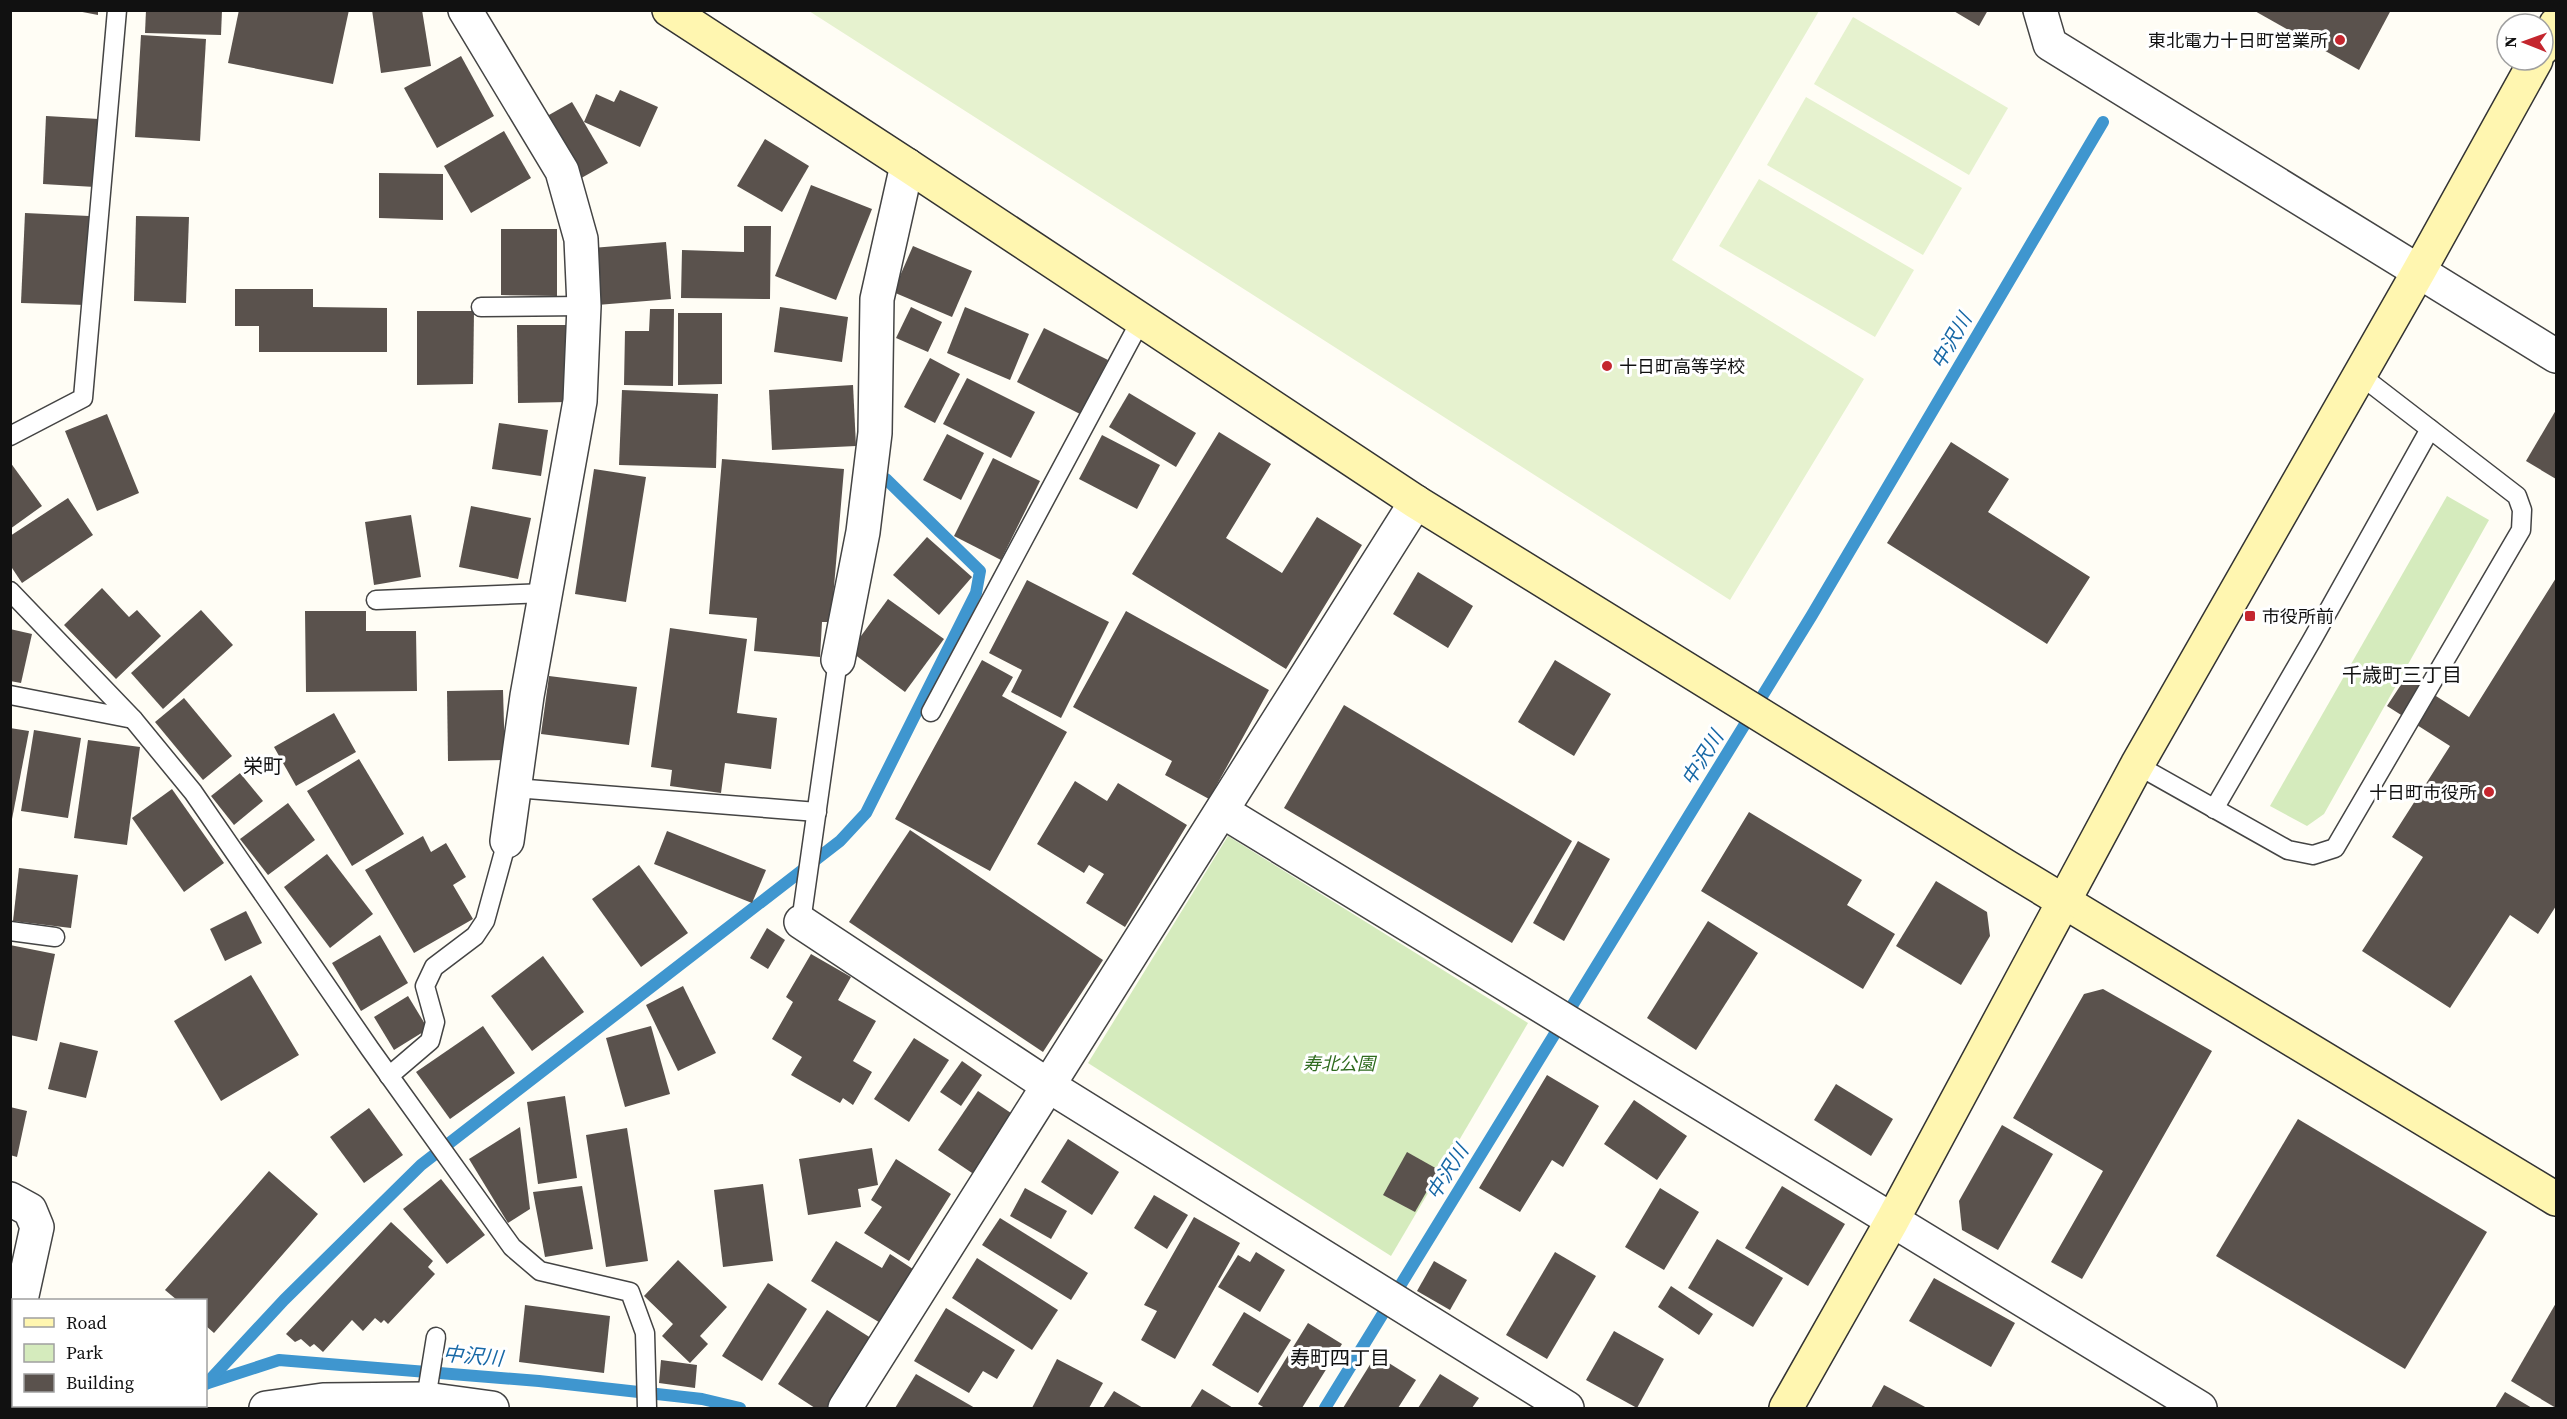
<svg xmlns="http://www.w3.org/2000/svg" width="2567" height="1419" font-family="'Source Serif 4','Noto Sans JP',serif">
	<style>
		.green { fill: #d5ebbd }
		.pitch { fill: #e6f2cf }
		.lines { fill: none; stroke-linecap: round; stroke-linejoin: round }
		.stream { stroke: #3f96cf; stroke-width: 12 }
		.building { fill: #5a524d }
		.lane-casing { stroke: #444; stroke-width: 21 }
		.street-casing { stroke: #444; stroke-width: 36 }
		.secondary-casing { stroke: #333; stroke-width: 36 }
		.lane { stroke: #fff; stroke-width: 18 }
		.street { stroke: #fff; stroke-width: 33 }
		.secondary { stroke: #fff6b0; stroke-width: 33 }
		.poi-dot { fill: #c4262e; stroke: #fff; stroke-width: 2 }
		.labels { text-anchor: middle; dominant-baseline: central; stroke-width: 6; stroke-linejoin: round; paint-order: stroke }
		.poi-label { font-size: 18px; fill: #111; stroke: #fff; text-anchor: end }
		.park-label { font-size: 18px; font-style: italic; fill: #2f6b1f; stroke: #fff }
		.water-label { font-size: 20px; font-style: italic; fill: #1768a6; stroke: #fff }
		.neighbourhood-label { font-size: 20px; fill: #111; stroke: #fff }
	</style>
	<rect width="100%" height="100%" fill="#fffdf5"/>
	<g class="green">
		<path d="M 2447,496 L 2489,520 L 2324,814 L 2307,826 L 2270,806 Z"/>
		<path d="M 1228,836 L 1528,1023 L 1391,1256 L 1088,1063 Z"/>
	</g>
	<g class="pitch">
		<path d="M 809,11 L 1819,11 L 1672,260 L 1864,379 L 1730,600 Z"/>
		<path d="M 1853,17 L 2008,108 L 1969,175 L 1814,84 Z"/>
		<path d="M 1806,97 L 1962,188 L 1923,255 L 1767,165 Z"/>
		<path d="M 1759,179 L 1914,270 L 1875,337 L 1719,246 Z"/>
	</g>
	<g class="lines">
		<g class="stream">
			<path d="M 208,1383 L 279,1360 L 539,1381 L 702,1399 L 740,1408"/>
			<path d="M 206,1384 L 284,1300 L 421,1165 L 840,841 L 866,813 L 976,593 L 980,571 L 886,479"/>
			<path d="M 191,1408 L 193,1406"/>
			<path d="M 1325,1408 L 1812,615 L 2103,122"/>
		</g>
	</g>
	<g class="building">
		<path d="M 72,10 L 98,10 L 98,15 Z"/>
		<path d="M 146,10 L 222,10 L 221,35 L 145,33 Z"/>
		<path d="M 239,10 L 349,10 L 333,84 L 228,63 Z"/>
		<path d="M 372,10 L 422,10 L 431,66 L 381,73 Z"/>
		<path d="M 1952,10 L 1988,10 L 1979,26 Z"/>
		<path d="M 2253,10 L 2391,10 L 2359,70 Z"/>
		<path d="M 141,35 L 206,39 L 200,141 L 135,137 Z"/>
		<path d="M 461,56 L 494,116 L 437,148 L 404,88 Z"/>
		<path d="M 620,90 L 658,107 L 640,147 L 584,122 L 596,94 L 614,102 Z"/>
		<path d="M 572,102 L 608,163 L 576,181 L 540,120 Z"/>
		<path d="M 46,116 L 99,119 L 95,187 L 43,184 Z"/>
		<path d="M 504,131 L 531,178 L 471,213 L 444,166 Z"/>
		<path d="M 765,139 L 809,166 L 782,212 L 737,186 Z"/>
		<path d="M 379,173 L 443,174 L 443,220 L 379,218 Z"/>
		<path d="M 811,185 L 872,209 L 836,300 L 775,276 Z"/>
		<path d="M 25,213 L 89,216 L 86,305 L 21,303 Z"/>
		<path d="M 136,216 L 189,217 L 186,303 L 134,301 Z"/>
		<path d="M 744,226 L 771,226 L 770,299 L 681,298 L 682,250 L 744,252 Z"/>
		<path d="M 501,229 L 557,229 L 557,296 L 501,295 Z"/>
		<path d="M 666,242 L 671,299 L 597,305 L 592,248 Z"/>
		<path d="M 913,246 L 972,271 L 952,317 L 893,292 Z"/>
		<path d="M 235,289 L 313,289 L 313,307 L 387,308 L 387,352 L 259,352 L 259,326 L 235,326 Z"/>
		<path d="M 780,307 L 848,317 L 842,362 L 774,352 Z"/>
		<path d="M 911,307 L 942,322 L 928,352 L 896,338 Z"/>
		<path d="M 965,307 L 1029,334 L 1010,380 L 947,353 Z"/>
		<path d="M 650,309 L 674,309 L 673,386 L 624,385 L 625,331 L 649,331 Z"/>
		<path d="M 417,311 L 474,311 L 473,384 L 417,385 Z"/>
		<path d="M 678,313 L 722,313 L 722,384 L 678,385 Z"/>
		<path d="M 517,325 L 567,325 L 568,402 L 518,403 Z"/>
		<path d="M 1044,328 L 1108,360 L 1080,414 L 1017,382 Z"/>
		<path d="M 930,358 L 960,374 L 935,423 L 904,407 Z"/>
		<path d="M 967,378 L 1035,412 L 1011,458 L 943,424 Z"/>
		<path d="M 853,385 L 856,446 L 772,450 L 769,390 Z"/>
		<path d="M 622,390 L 718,394 L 716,468 L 619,465 Z"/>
		<path d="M 1129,393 L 1196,433 L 1176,467 L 1109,427 Z"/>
		<path d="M 2556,410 L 2556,479 L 2526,461 Z"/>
		<path d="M 107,414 L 139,493 L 97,511 L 65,431 Z"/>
		<path d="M 499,423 L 548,430 L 541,476 L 492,469 Z"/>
		<path d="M 1219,432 L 1271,464 L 1226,538 L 1282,573 L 1317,517 L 1362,545 L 1286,669 L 1132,574 Z"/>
		<path d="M 947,434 L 984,453 L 961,500 L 923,480 Z"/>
		<path d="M 1102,435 L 1160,465 L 1137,509 L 1079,479 Z"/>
		<path d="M 1951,442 L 2009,479 L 1988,512 L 2090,577 L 2047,644 L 1887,543 Z"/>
		<path d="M 993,458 L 1040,481 L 1001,560 L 954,536 Z"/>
		<path d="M 722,459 L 844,469 L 831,622 L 822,622 L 820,657 L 754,651 L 757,618 L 709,614 Z"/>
		<path d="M 10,462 L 42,506 L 10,529 Z"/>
		<path d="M 594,469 L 646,477 L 626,602 L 575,594 Z"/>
		<path d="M 68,498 L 93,535 L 22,583 L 10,565 L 10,536 Z"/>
		<path d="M 471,506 L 531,518 L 518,579 L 459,567 Z"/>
		<path d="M 411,515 L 421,577 L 374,585 L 365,522 Z"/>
		<path d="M 927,537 L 972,577 L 939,615 L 893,575 Z"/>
		<path d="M 1418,572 L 1473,606 L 1448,648 L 1393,614 Z"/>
		<path d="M 2556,578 L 2556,906 L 2538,934 L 2510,915 L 2450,1008 L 2362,951 L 2423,857 L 2392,837 L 2450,746 L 2387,706 L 2406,677 L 2469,717 Z"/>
		<path d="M 1027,580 L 1109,622 L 1061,718 L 1011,692 L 1022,670 L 989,653 Z"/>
		<path d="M 102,588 L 129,617 L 137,610 L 161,636 L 116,679 L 64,625 Z"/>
		<path d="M 888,599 L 944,639 L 905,692 L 850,651 Z"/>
		<path d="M 201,610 L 233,645 L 163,709 L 131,673 Z"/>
		<path d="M 305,611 L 366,611 L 366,631 L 416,631 L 417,691 L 306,692 Z"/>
		<path d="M 1126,611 L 1269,690 L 1209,799 L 1165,775 L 1172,761 L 1073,707 Z"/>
		<path d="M 670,628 L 747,639 L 737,713 L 777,718 L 771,769 L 725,763 L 721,793 L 670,786 L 672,770 L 651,767 Z"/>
		<path d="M 10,629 L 32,634 L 21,683 L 10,681 Z"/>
		<path d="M 982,660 L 1013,677 L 1002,696 L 1067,732 L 990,871 L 895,819 Z"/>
		<path d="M 1555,660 L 1611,694 L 1574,756 L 1518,722 Z"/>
		<path d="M 549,676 L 637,687 L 629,745 L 541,734 Z"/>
		<path d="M 503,690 L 505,760 L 448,761 L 447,691 Z"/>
		<path d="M 184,698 L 232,756 L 203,780 L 155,722 Z"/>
		<path d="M 1344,705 L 1572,841 L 1512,943 L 1284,808 Z"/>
		<path d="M 334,713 L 356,752 L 296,786 L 274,747 Z"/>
		<path d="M 10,728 L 29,731 L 12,819 L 10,819 Z"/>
		<path d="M 34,730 L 81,738 L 68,818 L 21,811 Z"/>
		<path d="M 88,740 L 140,747 L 127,845 L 74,838 Z"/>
		<path d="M 359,759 L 404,834 L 352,866 L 307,791 Z"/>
		<path d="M 240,773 L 263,801 L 234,825 L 211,796 Z"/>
		<path d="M 1075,781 L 1107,801 L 1118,783 L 1187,825 L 1125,927 L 1086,903 L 1104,874 L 1089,865 L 1084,873 L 1037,844 Z"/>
		<path d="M 172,789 L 224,863 L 184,892 L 132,818 Z"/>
		<path d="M 288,803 L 315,840 L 268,875 L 240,839 Z"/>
		<path d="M 1749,812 L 1862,880 L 1847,905 L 1895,934 L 1863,989 L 1701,891 Z"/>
		<path d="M 910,830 L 1103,960 L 1043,1052 L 849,922 Z"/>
		<path d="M 667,831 L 766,870 L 752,903 L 654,864 Z"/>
		<path d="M 423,836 L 431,852 L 446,843 L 466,877 L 453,885 L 473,919 L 414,953 L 365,870 Z"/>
		<path d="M 1578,841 L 1610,859 L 1564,941 L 1533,923 Z"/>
		<path d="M 327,854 L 373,914 L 330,948 L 284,887 Z"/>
		<path d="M 639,865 L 688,933 L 641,967 L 592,899 Z"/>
		<path d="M 19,868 L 78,875 L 71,928 L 13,921 Z"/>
		<path d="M 1936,881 L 1987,912 L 1990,936 L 1961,985 L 1896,946 Z"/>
		<path d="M 246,911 L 262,943 L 225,961 L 210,929 Z"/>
		<path d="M 1708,921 L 1758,953 L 1696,1050 L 1647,1018 Z"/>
		<path d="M 767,928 L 785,940 L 768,969 L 750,958 Z"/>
		<path d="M 380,935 L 408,983 L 361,1011 L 332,963 Z"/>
		<path d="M 10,945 L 55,954 L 37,1041 L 10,1035 Z"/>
		<path d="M 811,954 L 851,977 L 838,1000 L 876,1021 L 853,1061 L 872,1072 L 853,1105 L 843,1098 L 840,1103 L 791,1075 L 802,1057 L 772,1039 L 793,1002 L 786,997 Z"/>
		<path d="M 543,956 L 584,1012 L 532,1051 L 491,996 Z"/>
		<path d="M 251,975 L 299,1055 L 221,1101 L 174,1021 Z"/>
		<path d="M 683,986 L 716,1053 L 678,1071 L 646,1005 Z"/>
		<path d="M 2103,989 L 2212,1051 L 2082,1279 L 2051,1262 L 2103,1171 L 2013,1118 L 2084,994 Z"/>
		<path d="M 408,996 L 428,1029 L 394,1050 L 374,1017 Z"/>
		<path d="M 483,1026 L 515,1073 L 450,1119 L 416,1072 Z"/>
		<path d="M 651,1026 L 670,1094 L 625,1107 L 606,1038 Z"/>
		<path d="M 914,1038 L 949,1060 L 909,1122 L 874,1099 Z"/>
		<path d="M 60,1042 L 98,1051 L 86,1098 L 48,1089 Z"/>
		<path d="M 962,1061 L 982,1075 L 961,1106 L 940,1092 Z"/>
		<path d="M 1547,1075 L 1599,1106 L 1563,1167 L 1552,1160 L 1520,1212 L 1479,1188 Z"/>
		<path d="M 1836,1084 L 1893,1119 L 1871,1156 L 1814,1120 Z"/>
		<path d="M 978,1091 L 1014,1115 L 975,1175 L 938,1150 Z"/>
		<path d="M 565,1096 L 577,1178 L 538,1184 L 527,1102 Z"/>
		<path d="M 1634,1100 L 1687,1136 L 1657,1180 L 1604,1144 Z"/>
		<path d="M 10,1107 L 27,1111 L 17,1157 L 10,1155 Z"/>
		<path d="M 369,1108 L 403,1155 L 364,1183 L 330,1137 Z"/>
		<path d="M 2298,1119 L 2487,1232 L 2405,1369 L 2216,1256 Z"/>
		<path d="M 2002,1125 L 2053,1154 L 1998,1250 L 1962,1230 L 1959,1201 Z"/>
		<path d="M 520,1127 L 530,1209 L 508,1223 L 469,1159 Z"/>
		<path d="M 627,1128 L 648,1261 L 606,1267 L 586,1135 Z"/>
		<path d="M 1068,1139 L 1119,1172 L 1092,1215 L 1041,1182 Z"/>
		<path d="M 872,1148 L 878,1185 L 858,1189 L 861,1207 L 808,1215 L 799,1159 Z"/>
		<path d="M 1407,1152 L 1439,1170 L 1415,1212 L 1383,1195 Z"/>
		<path d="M 896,1159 L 951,1194 L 909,1261 L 864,1233 L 882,1207 L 871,1200 Z"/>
		<path d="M 269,1171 L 318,1214 L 214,1333 L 206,1326 L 206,1300 L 177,1300 L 165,1290 Z"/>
		<path d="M 441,1179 L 485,1235 L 447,1264 L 403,1209 Z"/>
		<path d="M 763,1184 L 773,1261 L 723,1267 L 714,1190 Z"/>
		<path d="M 582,1186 L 593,1249 L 545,1257 L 533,1192 Z"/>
		<path d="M 1782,1186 L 1845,1224 L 1808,1286 L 1745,1248 Z"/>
		<path d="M 1025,1188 L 1067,1211 L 1051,1239 L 1010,1216 Z"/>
		<path d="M 1660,1188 L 1699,1212 L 1664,1270 L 1625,1247 Z"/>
		<path d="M 1154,1195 L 1188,1215 L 1167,1249 L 1134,1228 Z"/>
		<path d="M 1194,1217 L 1240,1243 L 1175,1359 L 1141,1340 L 1157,1311 L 1144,1305 Z"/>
		<path d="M 1000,1218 L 1088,1273 L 1071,1300 L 982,1245 Z"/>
		<path d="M 391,1222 L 433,1261 L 428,1267 L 435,1274 L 388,1324 L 384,1320 L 381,1323 L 375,1318 L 363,1331 L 352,1320 L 323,1352 L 314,1344 L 310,1347 L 301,1339 L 295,1342 L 286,1334 Z"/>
		<path d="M 1717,1239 L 1783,1278 L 1753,1327 L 1688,1288 Z"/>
		<path d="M 836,1241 L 882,1268 L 890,1254 L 919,1273 L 887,1327 L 811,1281 Z"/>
		<path d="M 1256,1252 L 1285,1270 L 1260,1312 L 1218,1287 L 1238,1255 L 1250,1262 Z"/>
		<path d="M 1555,1252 L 1596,1276 L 1547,1359 L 1506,1335 Z"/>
		<path d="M 977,1258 L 1058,1310 L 1032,1350 L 952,1298 Z"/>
		<path d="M 678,1260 L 727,1307 L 700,1336 L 708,1344 L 690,1363 L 662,1336 L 673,1324 L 644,1296 Z"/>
		<path d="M 1434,1261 L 1467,1280 L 1450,1310 L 1417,1291 Z"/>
		<path d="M 1934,1278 L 2015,1323 L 1991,1367 L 1909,1321 Z"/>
		<path d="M 768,1283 L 807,1309 L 762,1381 L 722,1356 Z"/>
		<path d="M 1671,1286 L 1713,1314 L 1699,1335 L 1658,1307 Z"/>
		<path d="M 2556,1303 L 2556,1408 L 2511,1381 Z"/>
		<path d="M 525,1305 L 610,1316 L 604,1373 L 519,1362 Z"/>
		<path d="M 946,1308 L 1015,1350 L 997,1379 L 983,1371 L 969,1393 L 914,1361 Z"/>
		<path d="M 827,1310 L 874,1340 L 830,1408 L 815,1408 L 778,1384 Z"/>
		<path d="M 1244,1312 L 1291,1340 L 1258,1393 L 1212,1365 Z"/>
		<path d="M 1308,1323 L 1342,1344 L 1302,1408 L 1265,1408 L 1258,1404 Z"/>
		<path d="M 1614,1331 L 1664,1359 L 1637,1408 L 1586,1380 Z"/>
		<path d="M 1376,1355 L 1416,1380 L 1398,1408 L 1343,1408 Z"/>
		<path d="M 1057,1359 L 1103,1383 L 1089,1408 L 1032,1408 Z"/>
		<path d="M 661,1360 L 697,1365 L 695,1388 L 659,1383 Z"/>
		<path d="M 916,1374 L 975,1408 L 895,1408 Z"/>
		<path d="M 1440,1374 L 1479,1398 L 1472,1408 L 1418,1408 Z"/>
		<path d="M 1884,1385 L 1927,1408 L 1871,1408 Z"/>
		<path d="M 1202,1389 L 1233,1408 L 1190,1408 Z"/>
		<path d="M 1114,1391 L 1143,1408 L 1103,1408 Z"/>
		<path d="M 2505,1392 L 2532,1408 L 2495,1408 Z"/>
	</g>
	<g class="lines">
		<defs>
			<g id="lane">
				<path d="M 481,307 L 584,306"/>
				<path d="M 10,436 L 83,398 L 117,10"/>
				<path d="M 10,591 L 133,719 L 193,792 L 370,1049 L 512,1247 L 540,1271 L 630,1292 L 645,1333 L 647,1408"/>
				<path d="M 376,600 L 546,593"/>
				<path d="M 10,695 L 133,719"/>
				<path d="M 931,712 L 1141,320"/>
				<path d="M 2137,765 L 2288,850 L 2313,855 L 2335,848 L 2521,530 L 2522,510 L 2517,496 L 2360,375"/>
				<path d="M 515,788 L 817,812"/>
				<path d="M 2214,809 L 2312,640 L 2430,429"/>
				<path d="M 801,922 L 838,660"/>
				<path d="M 10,931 L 55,937"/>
				<path d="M 389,1076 L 430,1041 L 435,1022 L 425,986 L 434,967 L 475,936 L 485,921 L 507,841"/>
				<path d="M 426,1399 L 436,1337"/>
			</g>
			<g id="street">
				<path d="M 465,10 L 562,171 L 581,239 L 584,306 L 580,401 L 527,696 L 507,841"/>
				<path d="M 2040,10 L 2050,44 L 2556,356"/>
				<path d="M 838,660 L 863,532 L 875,433 L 877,299 L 907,165"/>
				<path d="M 1222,811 L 2200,1408"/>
				<path d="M 801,922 L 1049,1086 L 1567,1408"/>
				<path d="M 10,1199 L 30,1210 L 37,1227 L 21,1300"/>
				<path d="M 10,1349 L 14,1335"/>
				<path d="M 266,1408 L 323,1400 L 426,1399 L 492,1408"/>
				<path d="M 845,1408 L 1416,502"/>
			</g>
			<g id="secondary">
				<path d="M 669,10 L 907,165 L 1416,502 L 2007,867 L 2556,1199"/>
				<path d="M 2543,48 L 2556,24"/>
				<path d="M 1786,1408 L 1892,1221 L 2137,765 L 2419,271 L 2536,60"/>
			</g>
		</defs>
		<use href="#lane" class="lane-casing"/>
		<use href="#street" class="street-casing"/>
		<use href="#secondary" class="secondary-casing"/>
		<use href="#lane" class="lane"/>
		<use href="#street" class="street"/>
		<use href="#secondary" class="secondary"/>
	</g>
	<g class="poi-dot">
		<circle cx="2340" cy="40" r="6"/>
		<circle cx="1607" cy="366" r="6"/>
		<rect x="2244" y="610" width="12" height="12" rx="3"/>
		<circle cx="2489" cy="792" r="6"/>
	</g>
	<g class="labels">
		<g class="poi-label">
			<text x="2328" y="40">東北電力十日町営業所</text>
			<text x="1619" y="366" text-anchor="start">十日町高等学校</text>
			<text x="2262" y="616" text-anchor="start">市役所前</text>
			<text x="2477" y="792">十日町市役所</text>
		</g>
		<g class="park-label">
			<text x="1339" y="1063">寿北公園</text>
		</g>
		<g class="water-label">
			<text transform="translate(1951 341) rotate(-60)">中沢川</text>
			<text transform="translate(1702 758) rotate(-58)">中沢川</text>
			<text transform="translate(1447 1172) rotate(-58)">中沢川</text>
			<text transform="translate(473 1356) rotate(5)">中沢川</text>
		</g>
		<g class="neighbourhood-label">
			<text x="2402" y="675">千歳町三丁目</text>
			<text x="263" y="766">栄町</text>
			<text x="1340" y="1358">寿町四丁目</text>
		</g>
	</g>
	<rect width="2567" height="1419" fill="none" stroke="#111111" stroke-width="24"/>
	<rect x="12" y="1299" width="195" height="108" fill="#ffffff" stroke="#a0a0a0" stroke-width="1.5"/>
	<rect x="24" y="1318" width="30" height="9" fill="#fff6b0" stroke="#a0a0a0" stroke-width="1.5"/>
	<text x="66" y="1329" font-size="18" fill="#111111">Road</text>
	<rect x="24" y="1344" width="30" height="18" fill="#d5ebbd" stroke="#a0a0a0" stroke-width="1.5"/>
	<text x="66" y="1359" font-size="18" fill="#111111">Park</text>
	<rect x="24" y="1374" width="30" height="18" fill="#5a524d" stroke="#a0a0a0" stroke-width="1.5"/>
	<text x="66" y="1389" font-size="18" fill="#111111">Building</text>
	<g transform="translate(2525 42) rotate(271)"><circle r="28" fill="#ffffff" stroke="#a0a0a0" stroke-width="1.5"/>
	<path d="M0-4.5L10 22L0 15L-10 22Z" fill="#c4262e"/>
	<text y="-9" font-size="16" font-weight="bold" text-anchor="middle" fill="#111111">N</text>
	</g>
</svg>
